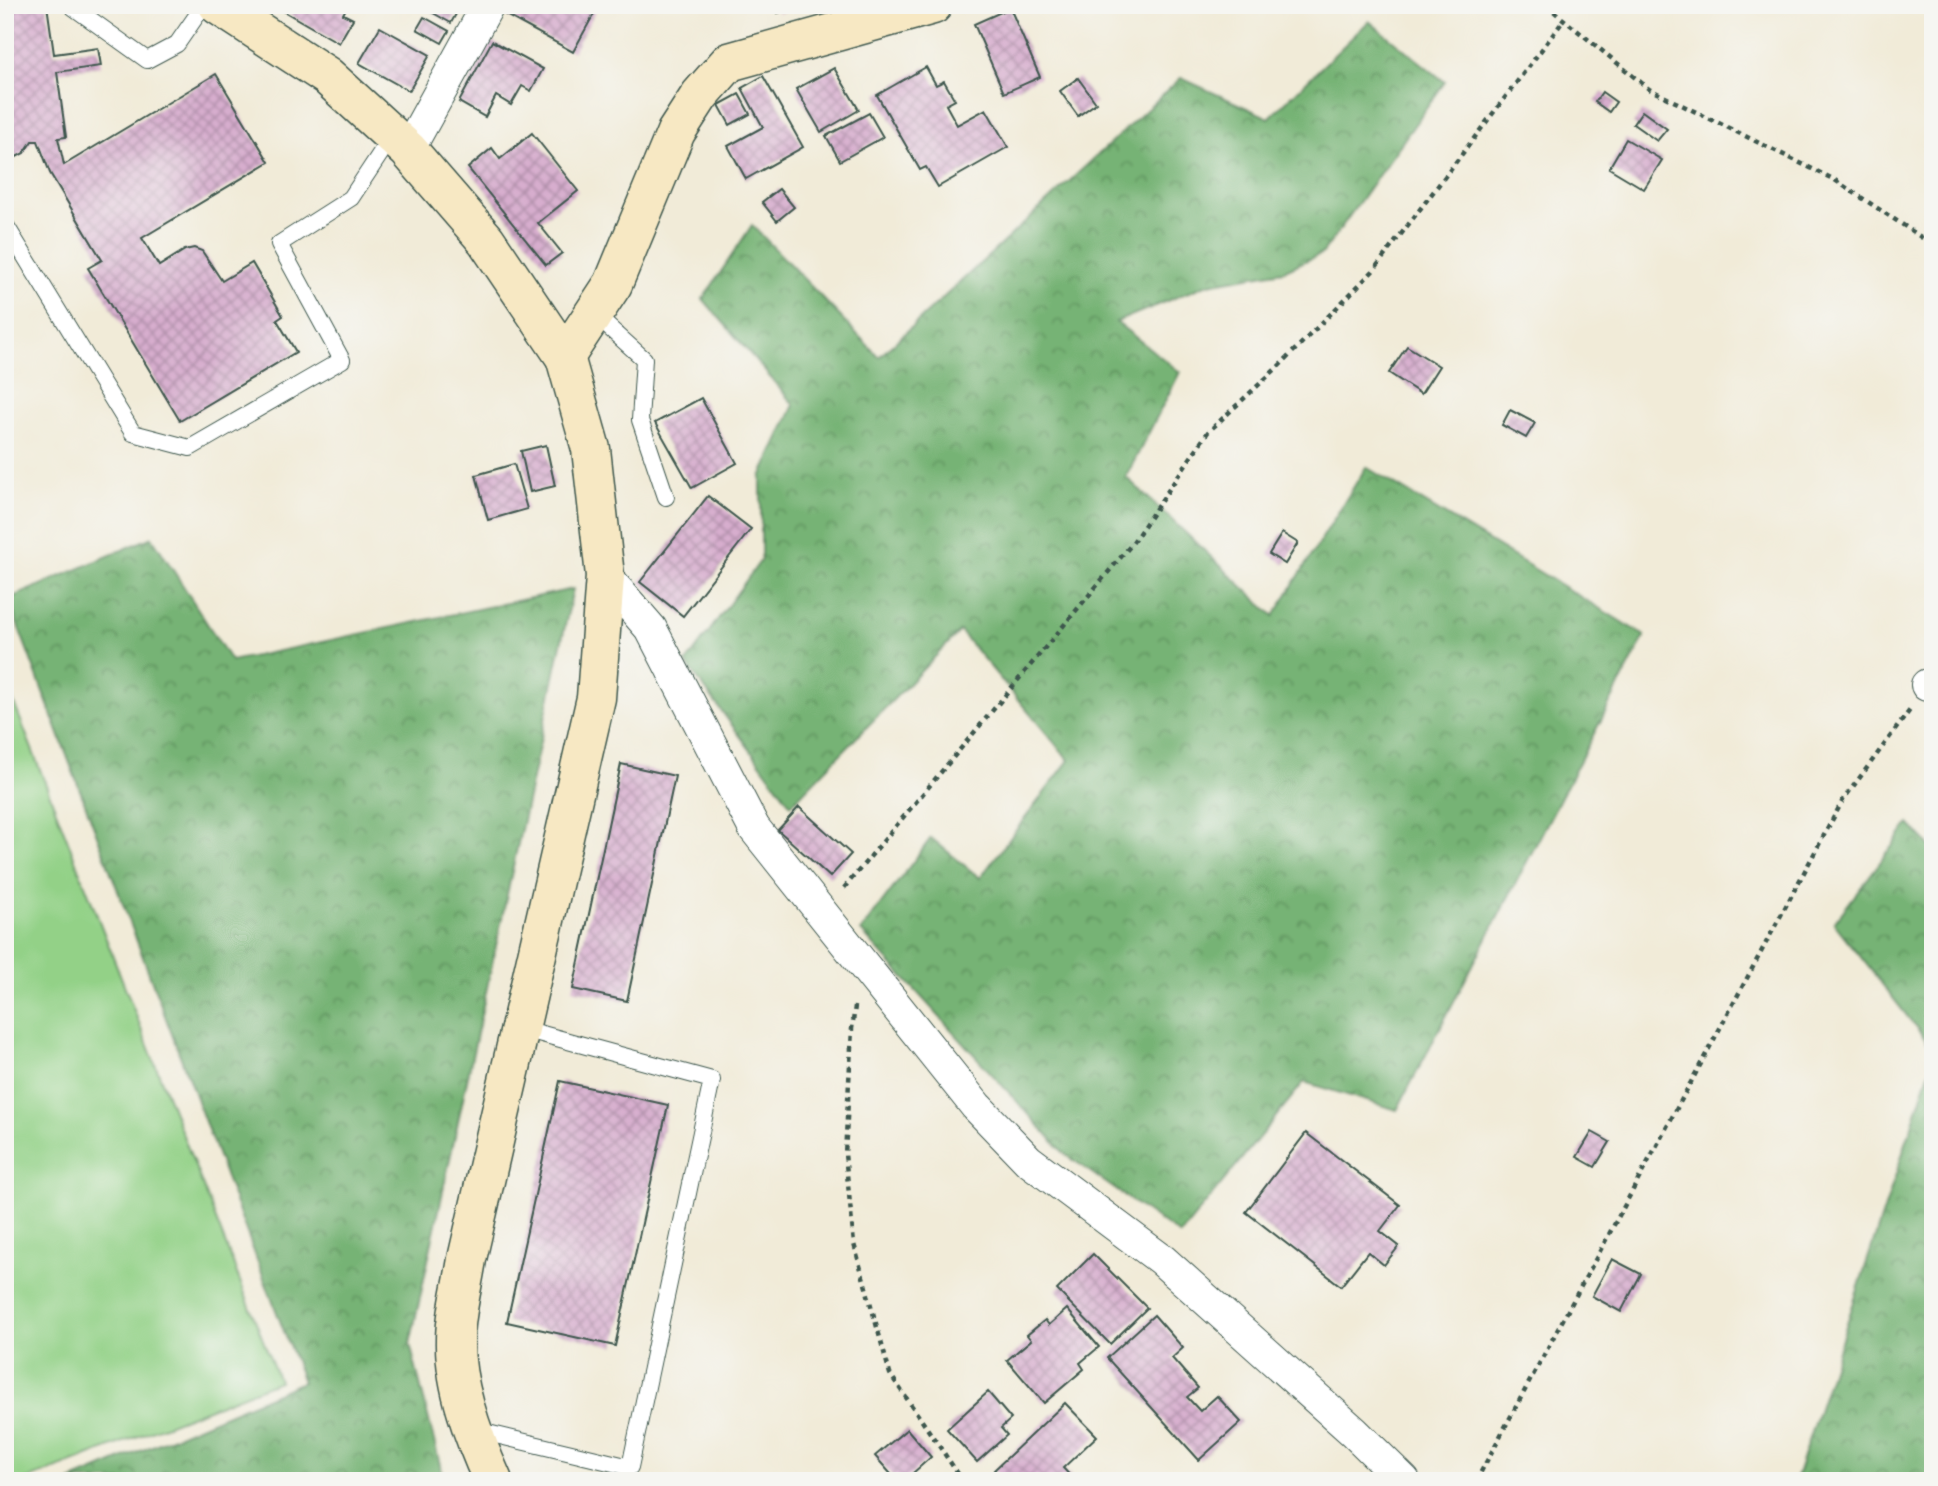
<svg xmlns="http://www.w3.org/2000/svg" width="1938" height="1486" font-family="'Shantell Sans',sans-serif">
	<style>
		.forest { fill: url(#forest-crowns); stroke: #4a7854; stroke-width: 2 }
		.green { fill: #93d187; stroke: #59875e; stroke-width: 2 }
		.building { fill: url(#building-cross-hatch) }
		.lines { fill: none; stroke-linecap: round; stroke-linejoin: round }
		.lane-casing { stroke: #3e574d; stroke-width: 18 }
		.street-casing { stroke: #3e574d; stroke-width: 34 }
		.secondary-casing { stroke: #3e574d; stroke-width: 41 }
		.path { stroke: #3e574d; stroke-width: 4.5; stroke-dasharray: 5 5; stroke-linecap: butt }
		.lane { stroke: #fff; stroke-width: 16 }
		.street { stroke: #fff; stroke-width: 32 }
		.secondary { stroke: #f7e8c3; stroke-width: 38 }
	</style>
	<defs>
		<pattern id="forest-crowns" width="20" height="18" patternUnits="userSpaceOnUse" patternTransform="scale(1.75)"><rect width="20" height="18" fill="#76b374"/><path d="M2 6a3 3 0 1 1 6 0M12 15a3 3 0 1 1 6 0" fill="none" stroke="#609360"/></pattern>
		<pattern id="building-cross-hatch" width="8" height="8" patternUnits="userSpaceOnUse" patternTransform="scale(1.75)"><rect width="8" height="8" fill="#d7adce"/><path d="M0 0l8 8M0 8l8-8" fill="none" stroke="#ae8ea8"/></pattern>
	</defs>
	<rect width="100%" height="100%" fill="#f6f6f2"/>
	<filter id="ink" filterUnits="userSpaceOnUse"><feTurbulence type="fractalNoise" baseFrequency=".0143" numOctaves="2"/><feDisplacementMap in="SourceGraphic" scale="14" xChannelSelector="R" yChannelSelector="G"/><feConvolveMatrix kernelMatrix="1 2 1 2 8 2 1 2 1" color-interpolation-filters="sRGB"/></filter>
	<filter id="wash" filterUnits="userSpaceOnUse"><feTurbulence type="fractalNoise" baseFrequency=".00686" numOctaves="4" result="noise"/><feDisplacementMap in="SourceGraphic" scale="28" xChannelSelector="R" yChannelSelector="G"/><feGaussianBlur stdDeviation="1.57" result="paint"/><feColorMatrix in="noise" values="0 0 0 0 0 0 0 0 0 0 0 0 0 0 0 0 0 1.4 0 .05"/><feComposite in="paint" operator="in"/></filter>
	<g filter="url(#wash)">
		<rect width="100%" height="100%" fill="#f1ebd8"/>
		<g class="forest">
			<path d="M 1369,21 L 1445,82 L 1323,253 L 1283,271 L 1208,284 L 1116,322 L 1180,372 L 1126,477 L 1274,616 L 1366,467 L 1645,636 L 1397,1110 L 1304,1082 L 1180,1235 L 1065,1154 L 861,931 L 931,838 L 980,878 L 1069,760 L 960,631 L 791,805 L 686,663 L 761,560 L 761,477 L 794,405 L 703,299 L 752,225 L 879,357 L 1181,78 L 1269,118 Z"/>
			<path d="M 152,537 L 231,661 L 573,589 L 410,1344 L 444,1481 L 70,1481 L 303,1382 L 8,599 Z"/>
			<path d="M 1909,824 L 1933,849 L 1933,1049 L 1834,923 Z"/>
			<path d="M 1933,1061 L 1933,1481 L 1795,1481 Z"/>
		</g>
		<path class="green" d="M 5,680 L 279,1381 L 24,1481 L 5,1481 Z"/>
		<g id="blocks">
			<g class="building">
				<path d="M 5,5 L 47,5 L 54,54 L 98,48 L 101,66 L 57,72 L 66,137 L 58,138 L 64,165 L 216,74 L 269,162 L 142,238 L 159,266 L 185,250 L 194,248 L 202,251 L 222,281 L 252,263 L 283,316 L 277,320 L 296,352 L 180,421 L 88,268 L 102,260 L 50,173 L 38,141 L 32,141 L 24,153 L 5,163 Z"/>
				<path d="M 289,5 L 348,5 L 343,14 L 353,19 L 339,43 L 285,12 Z"/>
				<path d="M 419,5 L 461,5 L 451,23 Z"/>
				<path d="M 509,5 L 582,5 L 595,12 L 573,52 L 504,14 Z"/>
				<path d="M 775,5 L 799,5 L 799,6 L 778,13 Z"/>
				<path d="M 1010,8 L 1040,77 L 1004,93 L 974,24 Z"/>
				<path d="M 424,17 L 449,31 L 442,43 L 417,29 Z"/>
				<path d="M 380,27 L 430,55 L 409,91 L 359,63 Z"/>
				<path d="M 492,41 L 543,69 L 531,91 L 522,86 L 511,105 L 496,96 L 485,117 L 459,102 Z"/>
				<path d="M 926,67 L 936,85 L 944,81 L 955,100 L 946,105 L 957,125 L 986,109 L 1008,147 L 938,187 L 926,167 L 920,170 L 877,95 Z"/>
				<path d="M 834,68 L 859,110 L 821,132 L 796,89 Z"/>
				<path d="M 763,76 L 803,147 L 746,179 L 728,146 L 763,127 L 742,88 Z"/>
				<path d="M 1078,78 L 1096,103 L 1078,116 L 1060,91 Z"/>
				<path d="M 1602,92 L 1616,102 L 1609,112 L 1595,102 Z"/>
				<path d="M 739,94 L 750,114 L 730,125 L 719,105 Z"/>
				<path d="M 1642,111 L 1667,129 L 1657,141 L 1633,124 Z"/>
				<path d="M 869,113 L 883,137 L 840,161 L 826,136 Z"/>
				<path d="M 532,133 L 578,191 L 538,223 L 562,253 L 546,265 L 468,168 L 492,148 L 500,159 Z"/>
				<path d="M 1626,139 L 1662,160 L 1644,189 L 1609,168 Z"/>
				<path d="M 779,189 L 794,207 L 777,221 L 762,202 Z"/>
				<path d="M 1407,346 L 1439,366 L 1421,394 L 1389,373 Z"/>
				<path d="M 701,398 L 737,463 L 692,488 L 655,423 Z"/>
				<path d="M 1510,410 L 1535,423 L 1526,438 L 1502,425 Z"/>
				<path d="M 546,445 L 555,486 L 530,492 L 521,451 Z"/>
				<path d="M 514,464 L 527,509 L 488,520 L 476,475 Z"/>
				<path d="M 708,496 L 751,529 L 683,616 L 640,582 Z"/>
				<path d="M 1282,533 L 1298,543 L 1285,564 L 1269,554 Z"/>
				<path d="M 621,764 L 675,776 L 627,1001 L 573,989 Z"/>
				<path d="M 799,807 L 851,854 L 830,877 L 778,830 Z"/>
				<path d="M 560,1081 L 668,1105 L 615,1346 L 507,1322 Z"/>
				<path d="M 1592,1132 L 1610,1142 L 1595,1167 L 1577,1157 Z"/>
				<path d="M 1306,1133 L 1400,1205 L 1380,1231 L 1399,1246 L 1384,1265 L 1368,1252 L 1341,1286 L 1246,1212 Z"/>
				<path d="M 1093,1254 L 1147,1308 L 1110,1344 L 1057,1290 Z"/>
				<path d="M 1612,1259 L 1641,1274 L 1621,1312 L 1592,1296 Z"/>
				<path d="M 1067,1309 L 1099,1347 L 1080,1363 L 1084,1369 L 1044,1403 L 1007,1360 L 1031,1340 L 1027,1335 L 1045,1320 L 1049,1325 Z"/>
				<path d="M 1154,1315 L 1183,1348 L 1172,1358 L 1198,1388 L 1187,1397 L 1200,1411 L 1217,1396 L 1241,1422 L 1199,1460 L 1107,1358 Z"/>
				<path d="M 988,1392 L 1011,1419 L 1001,1428 L 1007,1435 L 977,1462 L 947,1429 Z"/>
				<path d="M 1065,1403 L 1097,1436 L 1063,1468 L 1075,1481 L 1005,1481 L 994,1470 Z"/>
				<path d="M 907,1429 L 931,1457 L 904,1481 L 897,1481 L 875,1456 Z"/>
			</g>
		</g>
	</g>
	<g filter="url(#ink)">
		<use href="#blocks" fill-opacity="0" stroke="#3e574d" stroke-width="2"/>
		<g class="lines">
			<defs>
				<g id="lane">
					<path d="M 73,7 L 147,60 L 177,44 L 204,5"/>
					<path d="M 5,224 L 133,433 L 190,448 L 342,360 L 279,244 L 351,198 L 392,136"/>
					<path d="M 594,314 L 644,359 L 640,420 L 666,497"/>
					<path d="M 475,1430 L 630,1467 L 712,1080 L 520,1028"/>
				</g>
				<g id="street">
					<path d="M 408,150 L 488,5"/>
					<path d="M 605,576 L 651,629 L 754,828 L 976,1106 L 1028,1160 L 1162,1260 L 1354,1432 L 1404,1481"/>
					<path d="M 1927,685 L 1933,686"/>
				</g>
				<g id="secondary">
					<path d="M 218,5 L 327,76 L 408,150 L 486,240 L 565,357 L 591,449 L 605,576 L 596,698 L 467,1259 C 463,1286 455,1314 455,1340 C 454,1387 474,1439 493,1481"/>
					<path d="M 565,357 L 613,284 L 676,132 L 700,95 L 729,62 L 933,5"/>
				</g>
			</defs>
			<use href="#lane" class="lane-casing"/>
			<use href="#street" class="street-casing"/>
			<use href="#secondary" class="secondary-casing"/>
			<g class="path">
				<path d="M 1546,5 L 1649,89 L 1835,180 L 1933,245"/>
				<path d="M 844,888 L 1131,545 L 1208,432 L 1280,365 L 1373,271 L 1564,20"/>
				<path d="M 855,1006 L 852,1029 L 845,1154 L 854,1244 L 890,1374 L 963,1481"/>
				<path d="M 1476,1481 L 1843,800 L 1910,710"/>
			</g>
			<use href="#lane" class="lane"/>
			<use href="#street" class="street"/>
			<use href="#secondary" class="secondary"/>
		</g>
	</g>
	<rect width="1938" height="1486" fill="none" stroke="#f6f6f2" stroke-width="28"/>
</svg>
